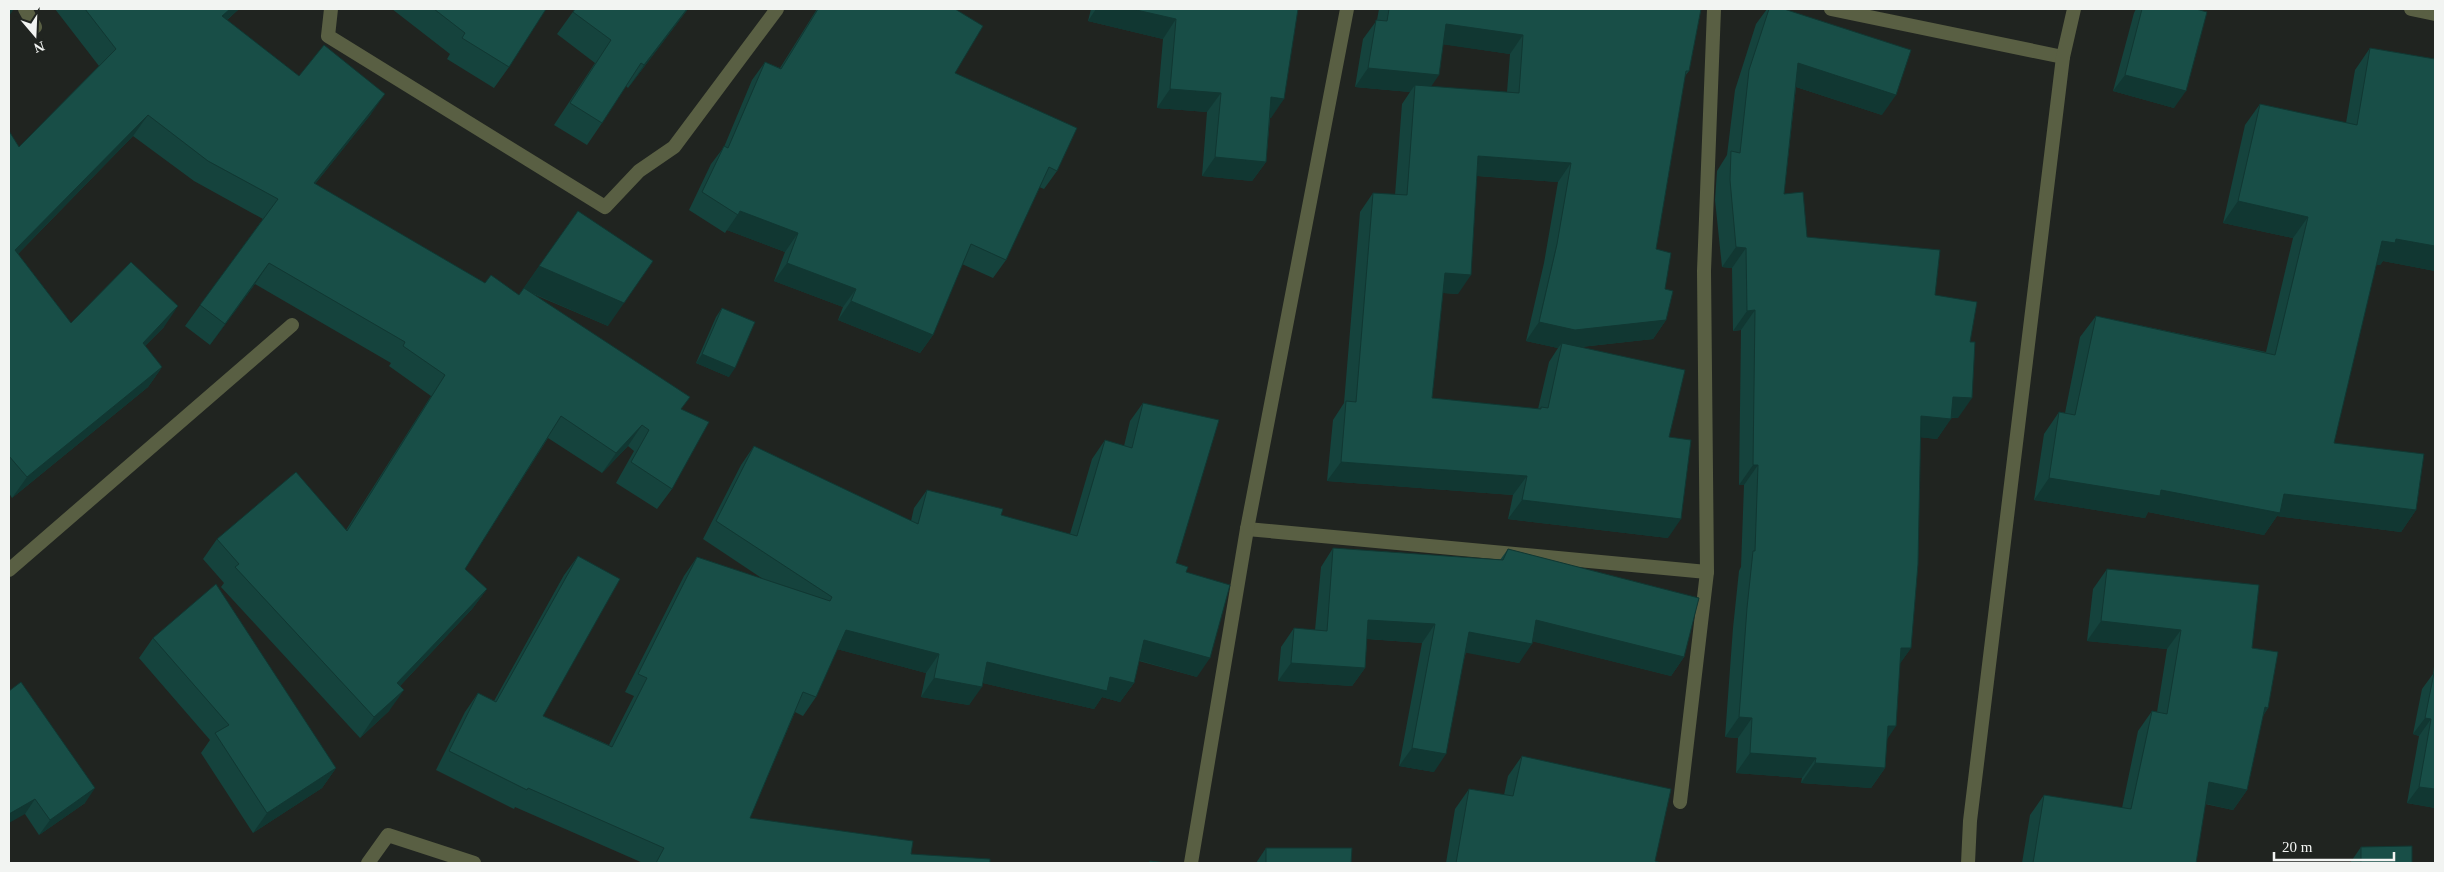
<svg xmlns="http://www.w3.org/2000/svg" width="2444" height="872" font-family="'Times New Roman',serif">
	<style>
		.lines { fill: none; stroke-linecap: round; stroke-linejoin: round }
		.minor { stroke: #595f43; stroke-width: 14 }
		.wall { fill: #15433d; fill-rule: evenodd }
		.shaded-wall { fill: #113732 }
		.building { fill: #184e47; stroke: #113732 }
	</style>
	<rect width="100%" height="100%" fill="#202420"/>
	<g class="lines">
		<g class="minor">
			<path d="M 25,9 L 35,27"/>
			<path d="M 331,9 L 328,36 L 605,207 L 639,171 L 674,147 L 777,9"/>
			<path d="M 1831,9 L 2063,57"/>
			<path d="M 2411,9 L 2435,14"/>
			<path d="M 1247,529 L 1707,572"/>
			<path d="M 9,570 L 292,325"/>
			<path d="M 1680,802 L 1707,572 L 1704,271 L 1714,9"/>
			<path d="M 368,863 L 388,835 L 474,863"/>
			<path d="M 1191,863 L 1247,529 L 1347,9"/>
			<path d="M 1968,863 L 1970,821 L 2063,57 L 2074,9"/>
		</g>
	</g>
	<g class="wall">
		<path d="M 55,9 L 239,9 L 227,20 L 299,76 L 371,114 L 315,184 L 485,283 L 519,295 L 578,211 L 608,326 L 533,294 L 681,409 L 672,489 L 657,509 L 616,483 L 634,451 L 628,446 L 602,473 L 548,438 L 465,569 L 487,589 L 472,609 L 400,686 L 389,711 L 360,738 L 221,587 L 224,583 L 203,559 L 217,539 L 346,530 L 431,396 L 389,366 L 391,363 L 255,284 L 210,345 L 185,326 L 263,219 L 194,181 L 133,136 L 18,254 L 71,323 L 164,327 L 145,346 L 162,367 L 148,387 L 12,498 L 9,493 L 9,131 L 19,147 L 99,66 Z"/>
		<path d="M 392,9 L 546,9 L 509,67 L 494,88 L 447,59 L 450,54 Z"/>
		<path d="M 575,9 L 688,9 L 628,88 L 626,86 L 602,123 L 587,145 L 554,125 L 595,63 L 557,34 Z"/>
		<path d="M 817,9 L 955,9 L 955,73 L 1057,171 L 1044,189 L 1039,187 L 1006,260 L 993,278 L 962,264 L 933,335 L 920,353 L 838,320 L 843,307 L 774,281 L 785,252 L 727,230 L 725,233 L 689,210 L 711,164 L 724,147 L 752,80 L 765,62 L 780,68 Z"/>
		<path d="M 1091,9 L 1298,9 L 1271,118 L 1270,118 L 1266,162 L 1252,181 L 1202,176 L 1207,112 L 1157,108 L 1163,39 L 1088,21 Z"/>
		<path d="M 1379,9 L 1701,9 L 1689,71 L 1685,76 L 1656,249 L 1665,289 L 1666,320 L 1653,339 L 1581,347 L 1669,437 L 1668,538 L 1508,519 L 1513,495 L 1327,481 L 1333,420 L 1344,403 L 1360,212 L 1373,193 L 1395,195 L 1402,104 L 1410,92 L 1355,87 L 1363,39 L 1377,20 ZM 1443,44 L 1510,54 L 1507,92 L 1431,87 ZM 1477,176 L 1558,182 L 1544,263 L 1526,341 L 1558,348 L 1549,362 L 1538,409 L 1432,398 L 1443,293 L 1458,294 Z"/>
		<path d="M 1767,9 L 1784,9 L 1882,115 L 1796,87 L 1784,194 L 1807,237 L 1935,295 L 1970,342 L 1958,418 L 1951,418 L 1937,439 L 1920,437 L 1911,648 L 1900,663 L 1887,739 L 1885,768 L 1871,788 L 1801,783 L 1802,778 L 1736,773 L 1738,738 L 1725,737 L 1733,628 L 1739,571 L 1741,567 L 1744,485 L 1739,485 L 1741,330 L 1733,331 L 1732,268 L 1722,267 L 1715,200 L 1717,171 L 1727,155 L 1735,90 L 1756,24 Z"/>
		<path d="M 2136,9 L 2196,9 L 2174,108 L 2113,91 L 2134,13 Z"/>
		<path d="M 2370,48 L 2435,59 L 2435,271 L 2383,261 L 2380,265 L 2376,264 L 2334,443 L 2416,510 L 2401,532 L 2277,516 L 2264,535 L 2148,512 L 2145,518 L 2034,500 L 2044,434 L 2059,412 L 2065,413 L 2080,337 L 2096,316 L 2266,352 L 2293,238 L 2223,223 L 2245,125 L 2260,104 L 2346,123 L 2355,70 Z"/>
		<path d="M 722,308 L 729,377 L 696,363 L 716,317 Z"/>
		<path d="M 1143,403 L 1176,563 L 1186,572 L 1197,677 L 1139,661 L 1134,683 L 1120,702 L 1102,697 L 1094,709 L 983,683 L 969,705 L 921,697 L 926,673 L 837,649 L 816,697 L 803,716 L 795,712 L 750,818 L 911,854 L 990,863 L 643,863 L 515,807 L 514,809 L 436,770 L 465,712 L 478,693 L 494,701 L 564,575 L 578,556 L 543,716 L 609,745 L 634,696 L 625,692 L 684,576 L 697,557 L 763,579 L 703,539 L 741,465 L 754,446 L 911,521 L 914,508 L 927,490 L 1001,515 L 1070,534 L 1092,459 L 1105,440 L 1124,446 L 1130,421 Z"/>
		<path d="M 1333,548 L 1500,560 L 1508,549 L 1684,657 L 1671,676 L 1532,641 L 1519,663 L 1466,652 L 1434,772 L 1399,766 L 1422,643 L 1367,639 L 1365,668 L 1352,686 L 1278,681 L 1281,647 L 1294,628 L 1315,630 L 1321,567 Z"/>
		<path d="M 2107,569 L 2252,648 L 2268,708 L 2263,716 L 2247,790 L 2233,810 L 2205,804 L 2196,863 L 2022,863 L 2030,815 L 2044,795 L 2122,808 L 2138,731 L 2152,711 L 2157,712 L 2167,649 L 2087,641 L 2093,589 Z"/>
		<path d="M 153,638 L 336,768 L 322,788 L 253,833 L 201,753 L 210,740 L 139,658 Z"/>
		<path d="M 2435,659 L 2435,808 L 2407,803 L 2419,736 L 2413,734 L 2422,689 L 2433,674 Z"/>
		<path d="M 9,691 L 85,803 L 39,835 L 25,814 Z"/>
		<path d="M 1522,756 L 1655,861 L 1661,863 L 1446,863 L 1455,809 L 1469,789 L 1504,795 L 1508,776 Z"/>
		<path d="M 2361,847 L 2412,863 L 2350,863 Z"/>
		<path d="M 1266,848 L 1351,863 L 1256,863 Z"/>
	</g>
	<g class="shaded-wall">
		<path d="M 9,9 L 14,9 L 9,16 Z"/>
		<path d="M 230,9 L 239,9 L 207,37 L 222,16 Z"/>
		<path d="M 687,9 L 688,9 L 628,88 L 644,65 Z"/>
		<path d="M 1096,9 L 1132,9 L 1176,19 L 1163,39 L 1088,21 Z"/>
		<path d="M 1446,24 L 1523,35 L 1510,54 L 1433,43 Z"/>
		<path d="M 1798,63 L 1896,95 L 1882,115 L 1784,83 Z"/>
		<path d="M 1368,68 L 1439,75 L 1426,94 L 1415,85 L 1410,92 L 1355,87 Z"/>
		<path d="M 2125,75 L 2186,91 L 2174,108 L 2113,91 Z"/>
		<path d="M 1170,89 L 1221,93 L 1207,112 L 1157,108 Z"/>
		<path d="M 385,94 L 371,114 L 299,204 L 314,183 Z"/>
		<path d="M 1271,97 L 1284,99 L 1271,118 L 1258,116 Z"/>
		<path d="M 148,115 L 133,136 L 9,263 L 15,250 Z"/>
		<path d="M 1478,156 L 1571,163 L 1558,182 L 1465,175 Z"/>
		<path d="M 1215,157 L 1266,162 L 1252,181 L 1202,176 Z"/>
		<path d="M 2238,201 L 2308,217 L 2293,238 L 2223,223 Z"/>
		<path d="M 740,211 L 798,233 L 785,252 L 727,230 Z"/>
		<path d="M 2396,239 L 2435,246 L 2435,271 L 2383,261 L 2380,265 L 2367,263 L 2382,241 Z"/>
		<path d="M 1736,247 L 1746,248 L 1732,268 L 1722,267 Z"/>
		<path d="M 269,263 L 255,284 L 210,345 L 225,324 Z"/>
		<path d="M 787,263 L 856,289 L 843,307 L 774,281 Z"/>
		<path d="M 539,266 L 624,303 L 608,326 L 523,289 Z"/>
		<path d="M 1445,273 L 1471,275 L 1458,294 L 1431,292 Z"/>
		<path d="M 851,301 L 933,335 L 920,353 L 838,320 Z"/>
		<path d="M 178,306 L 164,327 L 128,363 L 143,343 Z"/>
		<path d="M 1755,310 L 1741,330 L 1733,331 L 1747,311 Z"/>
		<path d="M 1666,320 L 1653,339 L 1562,349 L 1562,343 L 1558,348 L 1526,341 L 1539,322 Z"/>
		<path d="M 702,354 L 735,368 L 729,377 L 696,363 Z"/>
		<path d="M 162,367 L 148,387 L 12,498 L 27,477 Z"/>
		<path d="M 1953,397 L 1972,398 L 1958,418 L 1939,417 Z"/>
		<path d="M 1921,416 L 1951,419 L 1937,439 L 1907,436 Z"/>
		<path d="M 642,425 L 628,446 L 602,473 L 616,453 Z"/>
		<path d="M 1341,462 L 1527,476 L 1513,495 L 1327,481 Z"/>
		<path d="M 1753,465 L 1758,465 L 1744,485 L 1739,485 Z"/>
		<path d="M 2049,478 L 2161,490 L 2284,494 L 2416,510 L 2401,532 L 2277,516 L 2264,535 L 2148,512 L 2145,518 L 2034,500 Z"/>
		<path d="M 1522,500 L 1681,519 L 1668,538 L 1508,519 Z"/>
		<path d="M 487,589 L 472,609 L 383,704 L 397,683 Z"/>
		<path d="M 1368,620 L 1435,624 L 1422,643 L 1356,638 Z"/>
		<path d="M 1536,620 L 1684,657 L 1671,676 L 1523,639 Z"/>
		<path d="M 2101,621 L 2181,630 L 2167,649 L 2087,641 Z"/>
		<path d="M 846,630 L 939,654 L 926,673 L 833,648 Z"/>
		<path d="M 1469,632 L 1532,644 L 1519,663 L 1457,651 Z"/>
		<path d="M 1144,640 L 1210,658 L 1197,677 L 1131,658 Z"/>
		<path d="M 1901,648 L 1911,648 L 1897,668 Z"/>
		<path d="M 987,662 L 1110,677 L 1134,683 L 1120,702 L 1102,697 L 1094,709 L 974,681 Z"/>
		<path d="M 1291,663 L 1365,668 L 1352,686 L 1278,681 Z"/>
		<path d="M 934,678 L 982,687 L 969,705 L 921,697 Z"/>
		<path d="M 404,690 L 389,711 L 360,738 L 374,717 Z"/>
		<path d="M 2265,707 L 2268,708 L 2255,727 Z"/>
		<path d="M 1739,717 L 1752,718 L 1738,738 L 1725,737 Z"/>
		<path d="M 2425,718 L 2431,719 L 2419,736 L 2413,734 Z"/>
		<path d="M 1888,726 L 1896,726 L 1882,747 Z"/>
		<path d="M 1412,748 L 1446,754 L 1434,772 L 1399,766 Z"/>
		<path d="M 1750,753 L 1816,758 L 1802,778 L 1736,773 Z"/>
		<path d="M 1815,763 L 1885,768 L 1871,788 L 1801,783 Z"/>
		<path d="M 336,768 L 322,788 L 253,833 L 267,813 Z"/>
		<path d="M 2209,782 L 2247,790 L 2233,810 L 2195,801 Z"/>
		<path d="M 2419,787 L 2435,789 L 2435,808 L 2407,803 Z"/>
		<path d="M 95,788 L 85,803 L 39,835 L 50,820 Z"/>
		<path d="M 35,799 L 25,814 L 9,823 L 9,814 Z"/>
	</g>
	<g class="building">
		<path d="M 85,9 L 230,9 L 222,16 L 299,76 L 324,45 L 385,94 L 314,183 L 485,283 L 491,275 L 519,295 L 524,288 L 690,397 L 681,409 L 709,422 L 672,489 L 631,462 L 649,430 L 642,425 L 616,453 L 561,416 L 465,569 L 487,589 L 397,683 L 404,690 L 374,717 L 235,567 L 239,564 L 217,539 L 296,472 L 347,531 L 445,375 L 403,346 L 405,342 L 269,263 L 225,324 L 200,305 L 278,199 L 208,161 L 148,115 L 15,250 L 71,323 L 131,262 L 178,306 L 143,343 L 162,367 L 27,477 L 9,456 L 9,131 L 19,147 L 116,49 Z"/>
		<path d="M 434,9 L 546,9 L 509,67 L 462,38 L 465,33 Z"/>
		<path d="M 575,9 L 687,9 L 644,65 L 641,63 L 602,123 L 570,103 L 611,40 L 573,12 Z"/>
		<path d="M 818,9 L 955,9 L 983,26 L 955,73 L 1077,128 L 1057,171 L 1049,167 L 1006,260 L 971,244 L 933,335 L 851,301 L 856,289 L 787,263 L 798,233 L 740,211 L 738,215 L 702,192 L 724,146 L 728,148 L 765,62 L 781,69 Z"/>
		<path d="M 1132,9 L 1298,9 L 1284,99 L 1271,97 L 1266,162 L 1215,157 L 1221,93 L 1170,89 L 1176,19 Z"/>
		<path d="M 1389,9 L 1701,9 L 1689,71 L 1686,71 L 1656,249 L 1671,253 L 1665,289 L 1673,291 L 1666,320 L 1575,330 L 1539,322 L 1557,244 L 1571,163 L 1478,156 L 1471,275 L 1445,273 L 1432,398 L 1541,409 L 1541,407 L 1548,408 L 1562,343 L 1685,370 L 1669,437 L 1691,440 L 1681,519 L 1522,500 L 1527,476 L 1341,462 L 1346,401 L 1356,402 L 1373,193 L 1407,195 L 1415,85 L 1519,93 L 1523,35 L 1446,24 L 1439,75 L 1368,68 L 1376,20 L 1387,21 Z"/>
		<path d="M 1769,9 L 1784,9 L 1911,50 L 1896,95 L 1798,63 L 1784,194 L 1803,192 L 1807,237 L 1940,250 L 1935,295 L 1977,302 L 1970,342 L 1975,342 L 1972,398 L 1953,397 L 1951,419 L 1921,416 L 1918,564 L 1911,648 L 1901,648 L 1896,726 L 1888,726 L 1885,768 L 1815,763 L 1816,758 L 1750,753 L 1752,718 L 1739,717 L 1747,608 L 1753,551 L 1755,551 L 1758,465 L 1753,465 L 1755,310 L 1747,311 L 1746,248 L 1736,247 L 1730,180 L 1731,151 L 1740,153 L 1749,70 Z"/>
		<path d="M 2142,9 L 2196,9 L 2207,12 L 2186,91 L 2125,75 Z"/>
		<path d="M 2370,48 L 2435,59 L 2435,246 L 2396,239 L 2395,243 L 2382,241 L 2334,443 L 2424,454 L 2416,510 L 2284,494 L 2280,513 L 2161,490 L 2160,496 L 2049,478 L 2059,412 L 2075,415 L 2096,316 L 2275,355 L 2308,217 L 2238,201 L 2260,104 L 2357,125 Z"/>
		<path d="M 578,211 L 653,261 L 624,303 L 539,266 Z"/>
		<path d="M 722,308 L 755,322 L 735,368 L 702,354 Z"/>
		<path d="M 1143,403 L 1219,420 L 1176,563 L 1188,567 L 1186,572 L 1230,585 L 1210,658 L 1144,640 L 1134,683 L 1110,677 L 1107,691 L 987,662 L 982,687 L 934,678 L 939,654 L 846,630 L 816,697 L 803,692 L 750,818 L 913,841 L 911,854 L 990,859 L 990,863 L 656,863 L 664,848 L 528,788 L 527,790 L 449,751 L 478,693 L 496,702 L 578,556 L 620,579 L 543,716 L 612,747 L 647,678 L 638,674 L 697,557 L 830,601 L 832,597 L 716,521 L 754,446 L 918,524 L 927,490 L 1003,509 L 1001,515 L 1077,536 L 1105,440 L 1132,448 Z"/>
		<path d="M 1333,548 L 1503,560 L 1508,549 L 1699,598 L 1684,657 L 1536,620 L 1532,644 L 1469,632 L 1446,754 L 1412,748 L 1435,624 L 1368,620 L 1365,668 L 1291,663 L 1294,628 L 1327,631 Z"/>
		<path d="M 2107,569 L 2259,585 L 2252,648 L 2278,652 L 2268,708 L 2265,707 L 2247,790 L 2209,782 L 2196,863 L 2033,863 L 2044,795 L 2131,809 L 2152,711 L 2167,714 L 2181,630 L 2101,621 Z"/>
		<path d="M 216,584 L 336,768 L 267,813 L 215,733 L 229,725 L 153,638 Z"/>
		<path d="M 2434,673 L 2435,673 L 2435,789 L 2419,787 L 2431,719 L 2425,718 Z"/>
		<path d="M 21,682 L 95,788 L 50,820 L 35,799 L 9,814 L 9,691 Z"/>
		<path d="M 1522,756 L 1671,789 L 1655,861 L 1661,863 L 1456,863 L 1469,789 L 1513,796 Z"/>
		<path d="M 2412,846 L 2412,863 L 2361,863 L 2361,847 Z"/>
		<path d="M 1266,848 L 1352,848 L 1351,863 L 1266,863 Z"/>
		<path d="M 1150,861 L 1167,863 L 1149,863 Z"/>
	</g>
	<rect width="2444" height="872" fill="none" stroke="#f2f4f2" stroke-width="20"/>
	<g transform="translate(35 35) rotate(161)" stroke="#202420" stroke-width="4" paint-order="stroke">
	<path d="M0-4L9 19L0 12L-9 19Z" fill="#f2f4f2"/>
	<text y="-8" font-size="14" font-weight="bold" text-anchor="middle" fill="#f2f4f2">N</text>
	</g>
	<path d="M2274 852v8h120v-8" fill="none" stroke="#f2f4f2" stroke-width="2.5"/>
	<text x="2282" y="852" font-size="15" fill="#f2f4f2" stroke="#202420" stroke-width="4" paint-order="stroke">20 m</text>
</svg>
